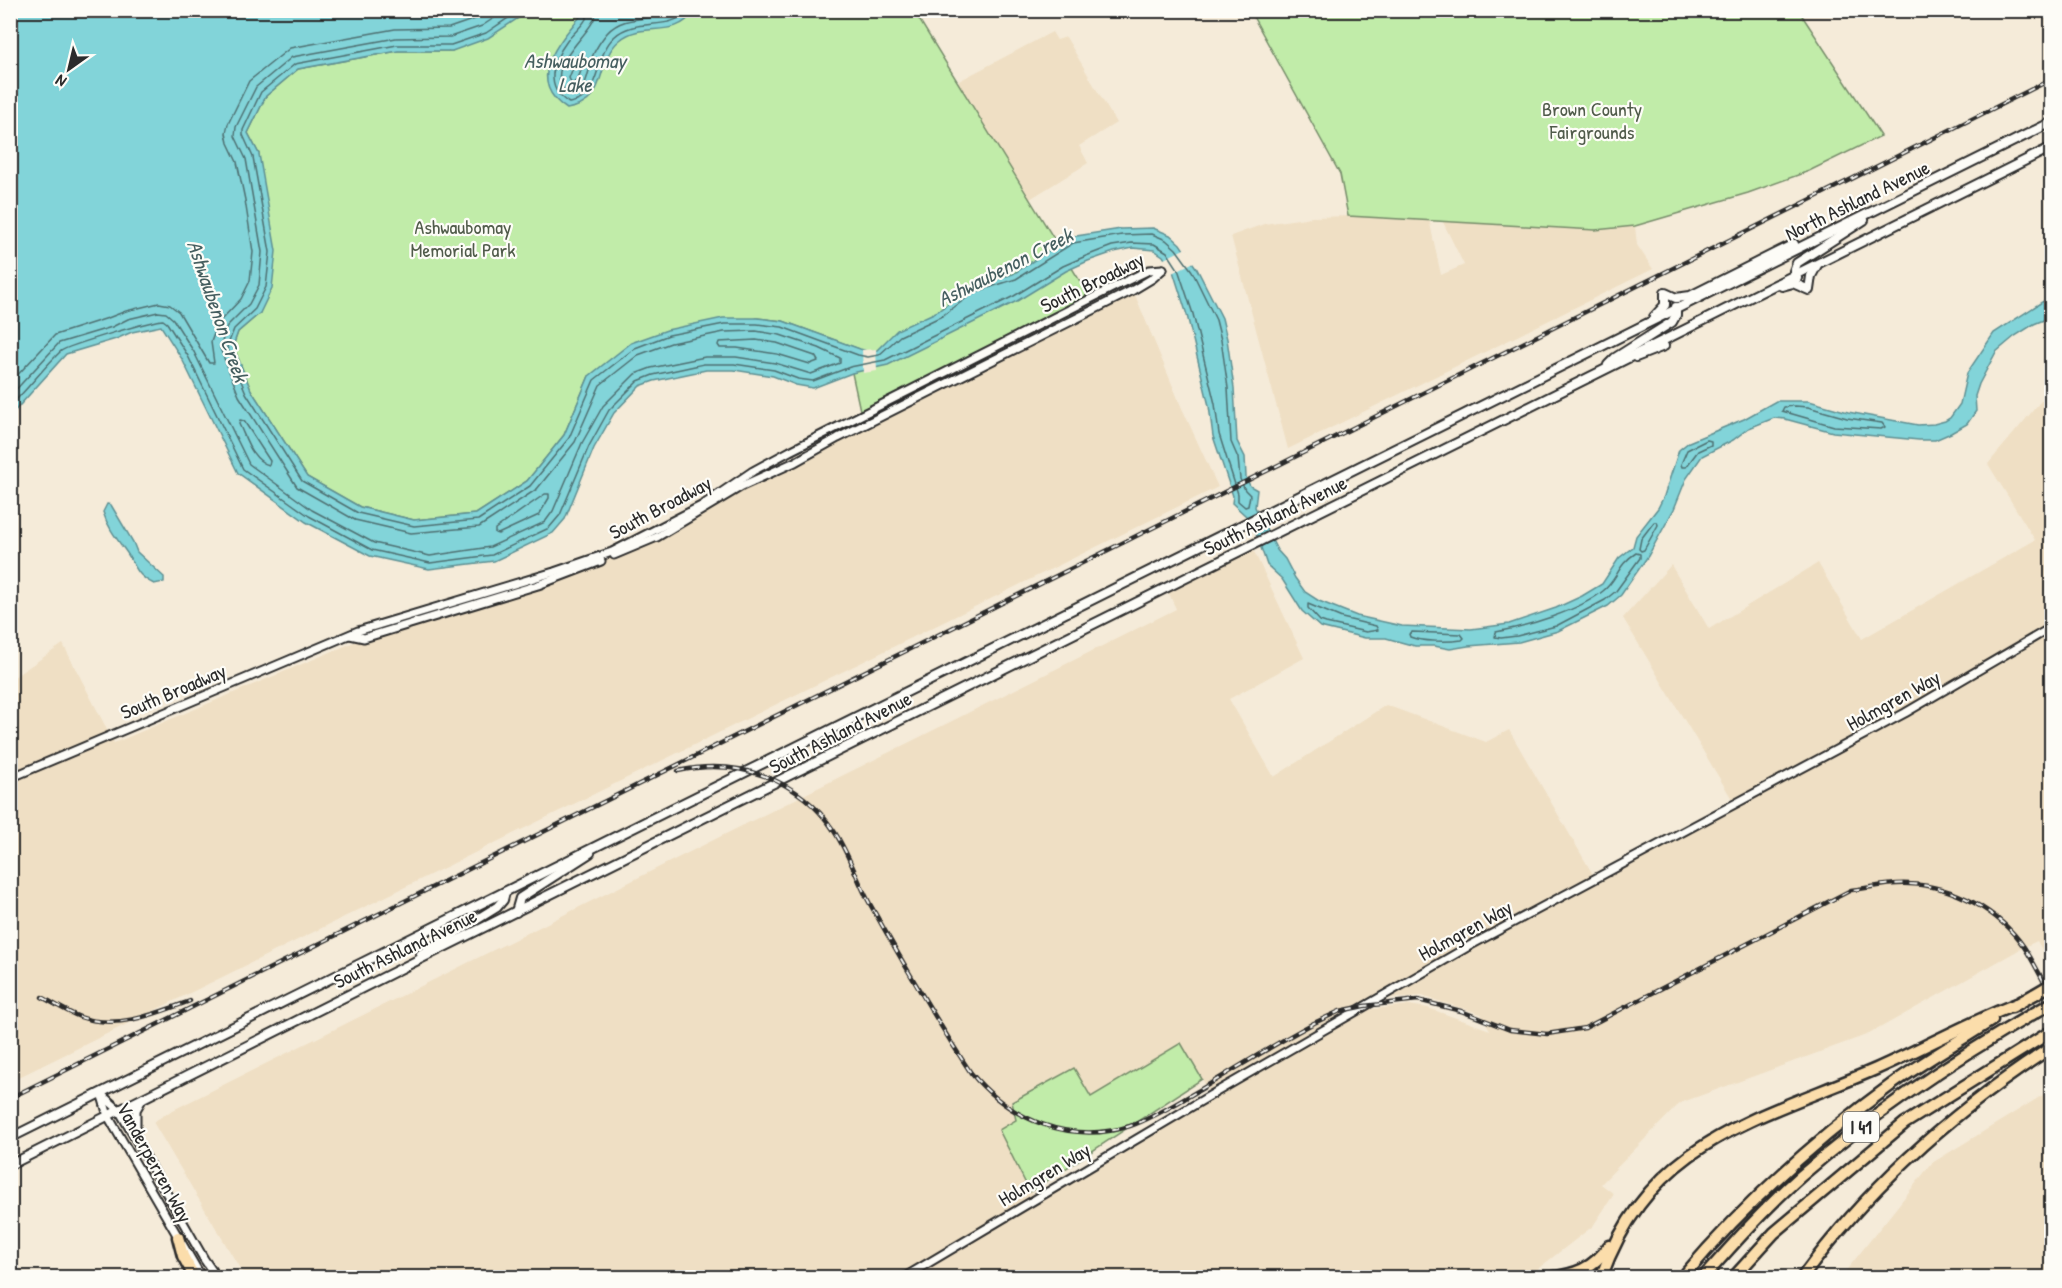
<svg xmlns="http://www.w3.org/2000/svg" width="2062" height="1288" font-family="'Patrick Hand',sans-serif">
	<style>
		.built { fill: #efdfc4; fill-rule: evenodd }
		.green { fill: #c1eca9; stroke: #768c6a; stroke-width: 1.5 }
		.water { fill: #82d4d9; stroke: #5f9093; stroke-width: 1.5 }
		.pier { fill: #f5ebd9 }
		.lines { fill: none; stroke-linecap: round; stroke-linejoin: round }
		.shore { stroke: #4e6f71; stroke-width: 1.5 }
		.tertiary-casing { stroke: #2b2b2b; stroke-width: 11 }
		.secondary-casing { stroke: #2b2b2b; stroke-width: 12 }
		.motorway-casing { stroke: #2b2b2b; stroke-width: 15 }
		.tertiary { stroke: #fdfcf7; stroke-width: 7 }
		.secondary { stroke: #fdfcf7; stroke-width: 8 }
		.motorway { stroke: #fbddab; stroke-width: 10 }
		.rail-casing { stroke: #2b2b2b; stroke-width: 4.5 }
		.rail { stroke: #fdfcf7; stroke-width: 2; stroke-dasharray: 7; stroke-linecap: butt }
		.motorway-bridge-casing { stroke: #2b2b2b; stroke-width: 15; stroke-linecap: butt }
		.motorway-bridge { stroke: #fbddab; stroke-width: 10 }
		.labels { text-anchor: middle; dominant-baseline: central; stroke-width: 4.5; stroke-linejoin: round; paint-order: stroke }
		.shield { fill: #fdfcf7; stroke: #6a6a68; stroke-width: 1.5 }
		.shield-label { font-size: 18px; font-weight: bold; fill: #2b2b2b }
		.park-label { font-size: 20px; fill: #505b4a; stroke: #fdfcf7 }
		.street-label { font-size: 20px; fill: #2b2b2b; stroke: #fdfcf7 }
		.water-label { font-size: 21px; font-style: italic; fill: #455e5f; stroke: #fdfcf7 }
	</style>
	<rect width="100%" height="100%" fill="#f5ebd9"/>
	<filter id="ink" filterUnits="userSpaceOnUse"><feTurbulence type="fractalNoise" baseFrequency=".0167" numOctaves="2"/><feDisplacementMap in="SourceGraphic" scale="12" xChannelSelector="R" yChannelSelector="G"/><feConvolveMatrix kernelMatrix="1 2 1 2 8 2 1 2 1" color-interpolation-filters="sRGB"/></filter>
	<g filter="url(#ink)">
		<g class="built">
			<path d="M 1052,32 L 1057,40 L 1066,37 L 1116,123 L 1079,146 L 1088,163 L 1030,199 L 957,82 Z"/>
			<path d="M 1357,216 L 1429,219 L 1441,275 L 1464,265 L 1442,220 L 1578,229 L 1595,230 L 1635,226 L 1637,245 L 1653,269 L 1288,449 L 1231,236 L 1264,224 L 1312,217 Z"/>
			<path d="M 1133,290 L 1181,406 L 1218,487 L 11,1081 L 11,679 L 63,644 L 114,743 L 364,638 L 597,562 L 628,549 L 742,486 Z"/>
			<path d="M 2051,389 L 2051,958 L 2048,960 L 2037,941 L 2024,947 L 1869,1034 L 1680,1103 L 1601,1184 L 1614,1194 L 1593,1226 L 1535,1271 L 1512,1278 L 245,1277 L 153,1122 L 171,1111 L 1176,609 L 1166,587 L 1251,545 L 1304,658 L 1229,699 L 1274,777 L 1386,705 L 1486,742 L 1509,730 L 1595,878 L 1735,804 L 1623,618 L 1671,565 L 1709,629 L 1818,563 L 1862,639 L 2035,540 L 1988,464 ZM 1422,996 L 1481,1014 L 1490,1030 L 1428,1008 L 1409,1005 L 1356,1011 L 1376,999 ZM 1181,1043 L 1211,1094 L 1035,1199 L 999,1130 L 1016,1120 L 1074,1068 L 1091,1097 Z"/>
			<path d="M 2051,1090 L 2051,1277 L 1841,1277 L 1932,1163 Z"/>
		</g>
		<g class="green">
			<path d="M 529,11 L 914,11 L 1091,299 L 861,415 L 852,373 L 859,349 L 783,321 L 757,318 L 589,376 L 564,435 L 527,481 L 476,514 L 414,520 L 360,507 L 307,477 L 251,390 L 233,346 L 238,332 L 260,313 L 259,154 L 248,133 L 266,96 L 298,69 L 398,51 L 452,51 L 522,16 Z"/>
			<path d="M 1250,11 L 1799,11 L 1881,136 L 1809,171 L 1748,193 L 1635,226 L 1595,230 L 1578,229 L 1348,216 L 1340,174 Z"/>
			<path d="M 1181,1043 L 1202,1079 L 1030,1192 L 999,1130 L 1016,1120 L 1012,1102 L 1074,1068 L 1091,1097 Z"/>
		</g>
		<g class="water">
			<path d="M 11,11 L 529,11 L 488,38 L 452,51 L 398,51 L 298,69 L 266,96 L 248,133 L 259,154 L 276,251 L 272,288 L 260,313 L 238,332 L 233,346 L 251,390 L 307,477 L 360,507 L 414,520 L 476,514 L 527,481 L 564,435 L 589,376 L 631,343 L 667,330 L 723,318 L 757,318 L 783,321 L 860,349 L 867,351 L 877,350 L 897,330 L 938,311 L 972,286 L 1013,274 L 1070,237 L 1121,229 L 1153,228 L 1170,235 L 1180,244 L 1197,269 L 1222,318 L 1227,339 L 1234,388 L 1237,441 L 1245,457 L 1246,477 L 1250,486 L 1257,490 L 1255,507 L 1277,550 L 1285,559 L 1295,578 L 1305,592 L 1319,601 L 1357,616 L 1402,626 L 1471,629 L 1509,624 L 1556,608 L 1582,596 L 1602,584 L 1619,558 L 1633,547 L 1636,536 L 1658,508 L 1664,496 L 1679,450 L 1689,442 L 1744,419 L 1776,401 L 1809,401 L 1848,412 L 1918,425 L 1934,424 L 1945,421 L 1950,418 L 1960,404 L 1967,373 L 1994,333 L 2042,302 L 2051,298 L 2051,317 L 2034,324 L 2015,336 L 1996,352 L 1979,384 L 1975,396 L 1976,411 L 1967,424 L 1951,433 L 1935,440 L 1919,440 L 1833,432 L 1785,419 L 1774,418 L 1749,428 L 1733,440 L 1702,456 L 1686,479 L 1674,509 L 1648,556 L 1621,595 L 1608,606 L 1558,631 L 1519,642 L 1468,646 L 1450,649 L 1434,646 L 1415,646 L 1386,638 L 1365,638 L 1320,627 L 1302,611 L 1282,579 L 1267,565 L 1257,536 L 1246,516 L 1232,503 L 1233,496 L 1213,436 L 1209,406 L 1187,315 L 1173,271 L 1163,256 L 1154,250 L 1133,248 L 1114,252 L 1088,261 L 1066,271 L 1017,301 L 888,365 L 852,373 L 813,388 L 796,385 L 773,376 L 734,370 L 706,370 L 654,381 L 640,386 L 614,413 L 594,448 L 565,519 L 553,533 L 494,561 L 429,569 L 370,556 L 306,522 L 238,473 L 182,359 L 161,326 L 132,332 L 116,339 L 66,354 L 11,415 Z"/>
			<path d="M 585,11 L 585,10 L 694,11 C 675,41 643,20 620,40 C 593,62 611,102 567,109 C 523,80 560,40 585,11 Z"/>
			<path d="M 107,504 L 111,505 L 133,542 L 137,552 L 164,577 L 164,582 L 154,584 C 136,575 137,568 127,553 C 117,539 108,528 103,512 Z"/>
		</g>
		<g class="pier">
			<path d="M 1186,248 L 1196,261 L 1170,274 L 1162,260 Z"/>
			<path d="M 876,349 L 877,371 L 863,373 L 862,350 Z"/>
		</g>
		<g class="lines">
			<g class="shore">
				<path d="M 589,10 C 588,22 574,32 567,41 C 552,61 544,88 569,103 C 602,99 593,57 614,37 C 636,16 671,33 687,10"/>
				<path d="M 597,10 C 595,35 536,68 570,95 C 588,91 588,72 592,57 C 595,50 602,39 607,33 C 626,12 655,23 677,10"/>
				<path d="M 578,55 L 581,54 L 583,57 C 582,66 581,79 572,84 L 569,78 Z"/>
				<path d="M 756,340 L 777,343 L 815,356 L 818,361 L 810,364 L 777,354 L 737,348 L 720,348 L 718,345 L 719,342 Z"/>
				<path d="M 10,383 L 55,335 L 108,318 L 126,311 L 159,303 L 170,305 L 179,312 L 209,363 L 214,363 L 211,342 L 218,323 L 241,299 L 250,281 L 253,252 L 245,200 L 237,162 L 228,143 L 226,133 L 228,124 L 249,81 L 290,48 L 395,29 L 449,28 L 478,18 L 489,10"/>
				<path d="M 10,396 L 59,343 L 112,327 L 128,319 L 158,312 L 166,313 L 173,319 L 194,352 L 249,464 L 312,510 L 374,543 L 430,556 L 490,547 L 545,522 L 553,511 L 582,443 L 603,406 L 635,374 L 651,368 L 705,357 L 736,357 L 775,363 L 811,374 L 840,363 L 840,358 L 819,348 L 780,335 L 756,331 L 724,332 L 671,343 L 638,355 L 600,385 L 575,442 L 537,489 L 479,527 L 411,533 L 355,520 L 297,487 L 239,396 L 220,348 L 227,326 L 249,304 L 259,285 L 262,252 L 246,159 L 235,136 L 236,127 L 256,87 L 292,57 L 396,38 L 450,37 L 482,26 L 506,10"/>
				<path d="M 10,406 C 28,389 43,368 61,351 C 67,346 153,320 163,320 L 167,323 L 188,356 L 243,469 L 309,516 L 372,550 L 430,563 L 492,555 L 549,528 L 560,515 L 589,446 L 609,410 L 638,381 L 653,375 L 704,364 L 734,364 L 774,370 L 798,379 L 813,381 L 850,367 L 885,360 L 1014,296 L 1063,266 L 1086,256 L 1112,246 L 1132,243 L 1154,244 L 1167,252 L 1178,269 L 1193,314 L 1215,404 L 1219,434 L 1238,494 L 1238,501 L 1245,507 L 1248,506 L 1250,495 L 1245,490 L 1240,479 L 1238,458 L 1231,442 L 1228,388 L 1221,340 L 1216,320 L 1192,271 L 1176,249 L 1166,240 L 1152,234 L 1122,235 L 1073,243 L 1016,279 L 975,292 L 942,316 L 900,336 L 879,355 L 868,357 L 858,355 L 782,327 L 757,324 L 724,324 L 669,335 L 635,348 L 594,380 L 569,438 L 530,486 L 478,520 L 414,526 L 358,513 L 302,481 L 246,393 L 227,347 L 234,329 L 255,309 L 266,287 L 270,252 L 253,157 L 243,135 L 243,130 L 261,92 L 295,64 L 397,45 L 451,45 L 486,33 L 520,10"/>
				<path d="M 1795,406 L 1808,407 L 1847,418 L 1882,423 L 1885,427 L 1881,429 L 1834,426 L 1782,411 L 1784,407 Z"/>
				<path d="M 240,420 L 244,421 L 270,461 L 269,465 C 252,461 246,438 239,424 Z"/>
				<path d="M 1707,440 L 1711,441 L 1711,445 L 1698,451 L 1686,467 L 1682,467 L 1681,464 L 1687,450 Z"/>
				<path d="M 545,494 L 549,494 L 549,498 L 539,515 L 498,534 L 495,533 L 495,529 Z"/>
				<path d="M 1654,522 L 1657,522 L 1658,525 L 1644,550 L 1641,551 L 1639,549 L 1641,539 Z"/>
				<path d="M 1636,553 L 1640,554 L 1640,558 L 1616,591 L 1605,600 L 1556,626 L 1517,636 L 1501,638 L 1495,637 L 1496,632 C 1527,626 1579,611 1603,591 C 1618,579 1617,565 1636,553 Z"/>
				<path d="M 1308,604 L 1342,618 L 1376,626 L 1378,630 L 1366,632 L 1326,623 L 1320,621 L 1308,608 Z"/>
				<path d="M 1412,632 L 1461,634 L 1464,638 L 1462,640 C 1449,642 1422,642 1410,637 L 1409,634 Z"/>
			</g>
			<defs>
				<g id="tertiary">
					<path d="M 614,555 L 657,537 L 742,486 L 795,462 L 838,438 L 1133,290 L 1153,278 L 1163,269"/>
					<path d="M 350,635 L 364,638 L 538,585 L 601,561"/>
					<path d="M 10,778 L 358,631 L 554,572 L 612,552 L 703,505 L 753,471 L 790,451 L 1118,285 L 1149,270 L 1163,269"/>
					<path d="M 101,1094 L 119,1110 L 204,1259 L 217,1278"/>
					<path d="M 102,1096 L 108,1116 L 202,1278"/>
					<path d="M 136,1136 L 136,1110 L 143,1098"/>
					<path d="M 903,1278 L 1211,1095 L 1471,945 L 1905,713 L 2052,627"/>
				</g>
				<g id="secondary">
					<path d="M 1797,278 L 1794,271 L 1797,263 L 1864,220"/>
					<path d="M 1782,286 L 1793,283 L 1809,290 L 1811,276 L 1817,265"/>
					<path d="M 1654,317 L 1665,305 L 1665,293 L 1676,298 L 1690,296 L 1794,244"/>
					<path d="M 1636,357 L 1664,346"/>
					<path d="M 1608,365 L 1615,358 L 1672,322 L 1676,315 L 1676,307"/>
					<path d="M 516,912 L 520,898 L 590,853"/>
					<path d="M 421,954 L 497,907 L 503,900 L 505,892"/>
					<path d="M 10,1138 L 2052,122"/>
					<path d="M 10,1165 L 400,969 L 2052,147"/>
				</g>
				<g id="motorway">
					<path d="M 2012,1007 L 2035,994"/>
					<path d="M 178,1237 L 183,1256 L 195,1278"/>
					<path d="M 1548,1278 C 1575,1275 1593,1269 1609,1246"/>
					<path d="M 1601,1278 C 1651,1139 1755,1121 1876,1069 C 1924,1048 1969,1022 2017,1004"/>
					<path d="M 1682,1278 C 1744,1205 1814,1141 1891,1085 C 1923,1062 1958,1042 1992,1020"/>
					<path d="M 1703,1278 C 1734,1243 1766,1207 1801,1176 C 1878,1109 1963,1053 2052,1003"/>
					<path d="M 1733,1278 L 1774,1233 L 1905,1123 L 2052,1031"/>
					<path d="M 1802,1278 C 1870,1184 1956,1109 2052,1047"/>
				</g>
			</defs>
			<use href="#tertiary" class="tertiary-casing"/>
			<use href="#secondary" class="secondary-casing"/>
			<use href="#motorway" class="motorway-casing"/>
			<use href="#tertiary" class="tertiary"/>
			<use href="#secondary" class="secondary"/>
			<use href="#motorway" class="motorway"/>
			<defs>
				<g id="rail">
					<path d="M 678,771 C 737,758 799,778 834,831 C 849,854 857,880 870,904 C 902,961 935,1019 971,1073 C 1010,1120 1070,1145 1130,1126 C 1156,1117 1180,1101 1203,1088 C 1240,1066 1276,1043 1314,1023 L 1340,1011 L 1364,1006 L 1418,1000 L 1461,1011 L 1510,1030 L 1547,1034 L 1585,1028 L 1851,890 C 1870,888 1891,882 1910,884 C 1954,886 1999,911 2024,947 C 2034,962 2042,980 2052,996"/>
					<path d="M 42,997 C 55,1004 67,1012 80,1017 C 117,1030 155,1014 190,1001"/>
					<path d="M 10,1098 L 2052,79"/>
				</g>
			</defs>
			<use href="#rail" class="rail-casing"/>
			<use href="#rail" class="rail"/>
			<defs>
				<path id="motorway-bridge" d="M 2035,994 L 2052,984"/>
			</defs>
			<use href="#motorway-bridge" class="motorway-bridge-casing"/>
			<use href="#motorway-bridge" class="motorway-bridge"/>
		</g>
	</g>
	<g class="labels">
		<rect class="shield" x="1843" y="1112" width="36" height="30" rx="4.5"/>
		<g class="shield-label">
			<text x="1861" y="1127">I 41</text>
		</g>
		<g class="park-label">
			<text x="1592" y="108">Brown County<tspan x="1592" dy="23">Fairgrounds</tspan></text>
			<text x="463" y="226">Ashwaubomay<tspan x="463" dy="23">Memorial Park</tspan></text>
		</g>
		<g class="street-label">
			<text transform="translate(1857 200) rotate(-26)">North Ashland Avenue</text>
			<text transform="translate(1092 282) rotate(-26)">South Broadway</text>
			<text transform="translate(660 507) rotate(-28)">South Broadway</text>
			<text transform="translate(1275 515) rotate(-26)">South Ashland Avenue</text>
			<text transform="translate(173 691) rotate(-23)">South Broadway</text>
			<text transform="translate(1893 700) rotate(-29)">Holmgren Way</text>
			<text transform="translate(840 732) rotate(-27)">South Ashland Avenue</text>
			<text transform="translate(1465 930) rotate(-29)">Holmgren Way</text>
			<text transform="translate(405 948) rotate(-26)">South Ashland Avenue</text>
			<text transform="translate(155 1162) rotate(61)">Vanderperren Way</text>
			<text transform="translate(1044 1174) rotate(-31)">Holmgren Way</text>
		</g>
		<g class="water-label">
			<text x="575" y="60">Ashwaubomay<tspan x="575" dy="24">Lake</tspan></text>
			<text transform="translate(1005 267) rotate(-27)">Ashwaubenon Creek</text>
			<text transform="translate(218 311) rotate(71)">Ashwaubenon Creek</text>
		</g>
	</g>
	<rect width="2062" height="1288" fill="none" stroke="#fdfcf7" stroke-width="36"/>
	<rect x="18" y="18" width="2026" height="1252" fill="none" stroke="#2b2b2b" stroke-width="2" filter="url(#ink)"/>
	<g transform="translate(69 69) rotate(214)" stroke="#fdfcf7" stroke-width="4.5" paint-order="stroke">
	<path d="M0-4.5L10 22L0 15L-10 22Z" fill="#2b2b2b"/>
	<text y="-9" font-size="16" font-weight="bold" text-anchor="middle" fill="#2b2b2b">N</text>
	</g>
</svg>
